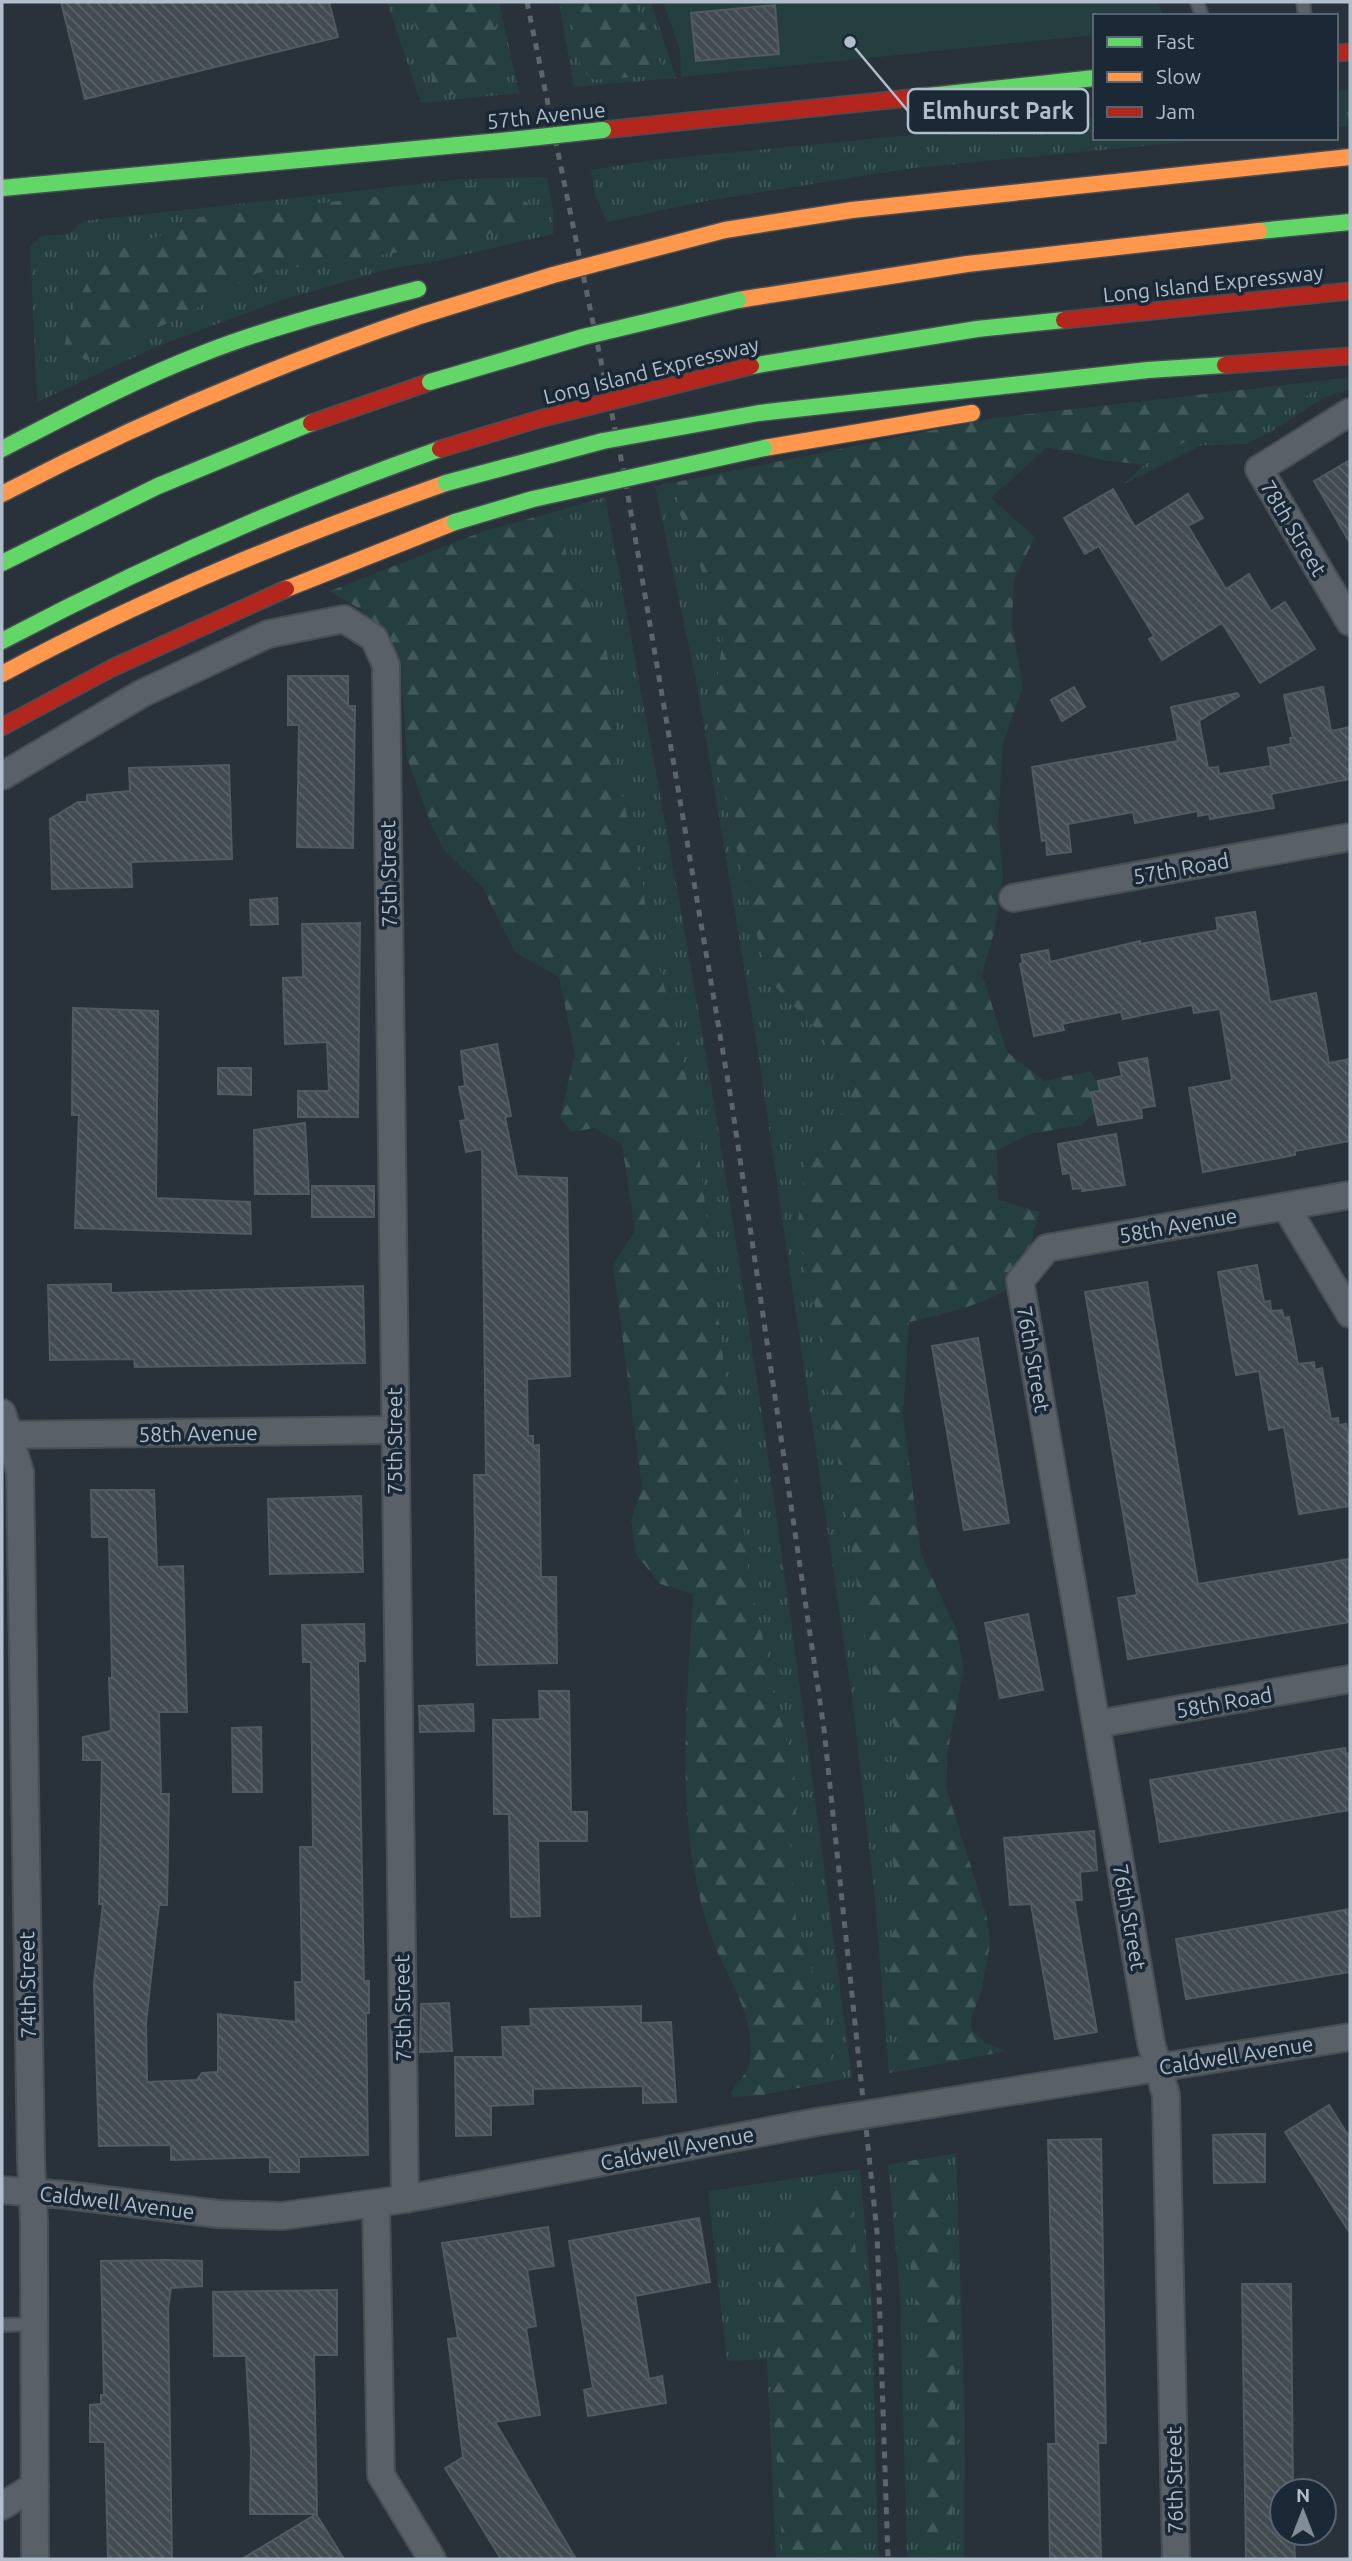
<svg xmlns="http://www.w3.org/2000/svg" width="1352" height="2561" font-family="Ubuntu,sans-serif">
	<style>
		.grass { fill: url(#grass-tufts) }
		.forest { fill: url(#forest-firs) }
		.park { fill: #253f41 }
		.building { fill: url(#building-back-hatch); stroke: #515961; stroke-width: 2 }
		.lines { fill: none; stroke-linecap: round; stroke-linejoin: round }
		.lane-casing { stroke: #474e54; stroke-width: 16 }
		.street-casing { stroke: #474e54; stroke-width: 30 }
		.fast-casing { stroke: #474e54; stroke-width: 19 }
		.slow-casing { stroke: #474e54; stroke-width: 19 }
		.jam-casing { stroke: #474e54; stroke-width: 19 }
		.lane { stroke: #596067; stroke-width: 12 }
		.street { stroke: #596067; stroke-width: 26 }
		.fast { stroke: #63d668; stroke-width: 16 }
		.slow { stroke: #ff974d; stroke-width: 16 }
		.jam { stroke: #b3261e; stroke-width: 16 }
		.rail { stroke: #5d646b; stroke-width: 5; stroke-dasharray: 7 7; stroke-linecap: butt }
		.street-bridge-casing { stroke: #474e54; stroke-width: 30; stroke-linecap: butt }
		.fast-bridge-casing { stroke: #474e54; stroke-width: 19; stroke-linecap: butt }
		.slow-bridge-casing { stroke: #474e54; stroke-width: 19; stroke-linecap: butt }
		.jam-bridge-casing { stroke: #474e54; stroke-width: 19; stroke-linecap: butt }
		.street-bridge { stroke: #596067; stroke-width: 26 }
		.fast-bridge { stroke: #63d668; stroke-width: 16 }
		.slow-bridge { stroke: #ff974d; stroke-width: 16 }
		.jam-bridge { stroke: #b3261e; stroke-width: 16 }
		.labels { text-anchor: middle; dominant-baseline: central; stroke-width: 7; stroke-linejoin: round; paint-order: stroke }
		.street-label { font-size: 21px; fill: #b2becb; stroke: #1b2835 }
		.leader { fill: none; stroke: #b2becb; stroke-width: 2.5 }
		.callout-dot { fill: #b2becb; stroke: #1b2835; stroke-width: 2.5 }
		.callout { fill: #1b2835; stroke: #b2becb; stroke-width: 2.5 }
		.callout-label { font-size: 23px; text-anchor: middle; font-weight: bold; fill: #b2becb }
	</style>
	<defs>
		<pattern id="grass-tufts" width="24" height="20" patternUnits="userSpaceOnUse" patternTransform="scale(1.75)"><rect width="24" height="20" fill="#253f41"/><path d="M3 7l-1-3M5 7V3M7 7l1-3M15 17l-1-3M17 17v-4M19 17l1-3" fill="none" stroke="#42595b"/></pattern>
		<pattern id="forest-firs" width="22" height="20" patternUnits="userSpaceOnUse" patternTransform="scale(1.75)"><rect width="22" height="20" fill="#253f41"/><path d="M5 1l3.5 6h-7zM16 11l3.5 6h-7z" fill="#42595b"/></pattern>
		<pattern id="building-back-hatch" width="6" height="6" patternUnits="userSpaceOnUse" patternTransform="scale(1.75)"><rect width="6" height="6" fill="#434b52"/><path d="M-1 5l2 2M0 0l6 6M5-1l2 2" fill="none" stroke="#5c636a"/></pattern>
	</defs>
	<rect width="100%" height="100%" fill="#29323a"/>
	<g class="grass">
		<path d="M 387,2 L 499,2 L 519,93 L 421,103 Z"/>
		<path d="M 559,2 L 651,2 L 676,78 L 574,87 Z"/>
		<path d="M 1350,90 L 1350,126 L 1336,127 L 1336,92 Z"/>
		<path d="M 1095,117 L 1095,138 L 1226,138 L 913,168 L 706,201 L 607,222 L 595,196 L 591,170 L 654,160 Z"/>
		<path d="M 547,177 L 553,210 L 553,234 L 437,261 L 389,269 L 279,301 L 160,345 L 37,402 L 30,247 L 42,236 L 69,234 L 83,221 L 464,179 Z"/>
		<path d="M 1350,378 L 1350,389 L 1323,398 L 1272,431 L 1246,444 L 1202,445 L 1124,484 L 1144,465 L 1190,439 L 1245,438 L 1329,380 Z"/>
		<path d="M 677,482 L 678,511 L 691,537 L 723,638 L 710,734 L 767,978 L 817,1030 L 856,1087 L 835,1126 L 806,1157 L 797,1231 L 815,1307 L 864,1631 L 878,1699 L 916,1761 L 891,1819 L 894,1879 L 903,1914 L 887,1943 L 890,2010 L 908,2070 L 889,2073 L 874,1889 L 852,1698 L 757,1045 L 699,695 L 655,486 Z"/>
		<path d="M 605,497 C 651,745 698,993 736,1242 C 779,1520 815,1799 852,2078 L 834,2081 L 819,1991 L 796,1920 L 790,1844 L 799,1797 L 749,1578 L 695,1120 L 677,1031 L 649,933 L 641,871 L 614,764 L 615,710 L 605,638 L 566,552 L 561,510 Z"/>
		<path d="M 956,2153 L 965,2419 L 964,2559 L 907,2559 L 900,2294 L 888,2165 Z"/>
		<path d="M 860,2169 L 872,2302 L 878,2559 L 776,2559 L 767,2359 L 727,2361 L 708,2191 Z"/>
	</g>
	<g class="forest">
		<path d="M 408,2 L 488,2 L 502,56 L 502,88 L 449,95 L 435,87 Z"/>
		<path d="M 571,2 L 635,2 L 662,67 L 657,75 L 594,80 C 571,68 574,25 571,2 Z"/>
		<path d="M 470,186 C 498,191 519,186 534,213 L 530,226 L 504,223 L 481,240 L 257,273 L 183,316 L 86,360 L 64,348 L 70,317 L 93,271 L 117,250 L 159,236 L 199,217 Z"/>
		<path d="M 1329,380 L 1245,439 L 1190,439 L 1144,465 L 1103,460 L 1047,447 L 991,498 L 1035,537 L 1014,579 L 1012,625 L 1023,686 L 1003,743 L 998,824 L 1003,876 L 995,929 L 982,974 L 1007,1052 L 1044,1081 L 1090,1071 L 1108,1100 L 1082,1125 L 1029,1134 L 997,1151 L 998,1200 L 1040,1212 C 1030,1235 1034,1245 1029,1265 C 1019,1299 939,1315 909,1322 L 903,1415 L 921,1554 L 957,1631 L 964,1670 L 948,1749 L 946,1787 L 987,1918 L 990,1943 L 982,1989 L 971,2019 L 971,2030 L 986,2043 L 1007,2051 L 908,2070 L 890,2010 L 887,1943 L 903,1914 L 894,1879 L 891,1819 L 916,1761 L 878,1699 L 864,1631 L 815,1307 L 797,1231 L 806,1156 L 835,1126 L 856,1086 L 817,1030 L 767,978 L 710,734 L 723,638 L 691,537 L 678,511 L 677,482 L 993,418 Z"/>
		<path d="M 561,510 L 566,552 L 605,638 L 615,710 L 614,764 L 641,871 L 649,933 L 677,1031 L 695,1120 L 749,1578 L 799,1797 L 790,1844 L 796,1920 L 819,1991 L 834,2081 L 762,2095 L 733,2097 L 731,2092 C 737,2084 749,2071 750,2061 C 756,2017 728,1979 713,1941 C 706,1923 701,1903 697,1885 C 677,1789 688,1691 693,1594 L 660,1584 L 636,1554 L 631,1520 L 642,1488 L 613,1264 L 635,1231 L 622,1144 L 594,1128 L 571,1132 L 560,1118 L 575,1054 L 559,977 L 515,952 L 483,888 L 444,850 L 432,827 L 407,758 L 401,673 L 392,650 L 363,611 L 330,591 L 484,531 Z"/>
		<path d="M 922,2159 L 935,2175 L 946,2181 C 959,2306 957,2434 950,2559 L 921,2559 L 923,2355 L 898,2163 Z"/>
		<path d="M 820,2190 L 839,2190 L 849,2200 L 864,2314 L 864,2559 L 783,2559 L 770,2355 L 776,2233 Z"/>
	</g>
	<path class="park" d="M 663,2 L 1158,2 L 1163,16 L 1095,16 L 1095,35 L 681,77 L 680,50 Z"/>
	<g class="building">
		<path d="M 61,2 L 329,2 L 338,37 L 85,99 Z"/>
		<path d="M 775,5 L 779,54 L 696,61 L 691,13 Z"/>
		<path d="M 1350,460 L 1350,543 L 1314,481 Z"/>
		<path d="M 1113,489 L 1135,527 L 1188,494 L 1203,518 L 1188,526 L 1226,589 L 1249,574 L 1271,611 L 1285,602 L 1315,649 L 1260,683 L 1222,623 L 1162,660 L 1149,639 L 1154,636 L 1099,546 L 1085,554 L 1064,518 Z"/>
		<path d="M 288,676 L 348,676 L 348,706 L 355,706 L 353,848 L 297,847 L 299,725 L 288,725 Z"/>
		<path d="M 1074,687 L 1085,707 L 1062,721 L 1051,700 Z"/>
		<path d="M 1323,687 L 1331,731 L 1350,727 L 1350,779 L 1271,794 L 1274,808 L 1210,819 L 1209,814 L 1198,816 L 1198,811 L 1135,823 L 1133,812 L 1068,824 L 1071,852 L 1047,855 L 1046,840 L 1042,841 L 1032,767 L 1178,741 L 1171,707 L 1237,693 L 1239,696 L 1199,721 L 1208,768 L 1218,767 L 1219,774 L 1271,766 L 1268,748 L 1291,744 L 1290,738 L 1293,738 L 1284,695 Z"/>
		<path d="M 229,765 L 232,859 L 131,862 L 132,887 L 52,889 L 50,819 L 78,802 L 87,802 L 87,795 L 130,791 L 129,768 Z"/>
		<path d="M 277,898 L 278,924 L 251,925 L 250,900 Z"/>
		<path d="M 1255,912 L 1270,1002 L 1316,993 L 1329,1063 L 1350,1059 L 1350,1141 L 1295,1151 L 1295,1155 L 1203,1172 L 1189,1088 L 1232,1080 L 1220,1009 L 1194,1013 L 1192,1005 L 1123,1019 L 1121,1012 L 1062,1024 L 1064,1030 L 1034,1036 L 1020,964 L 1023,963 L 1021,955 L 1048,950 L 1050,962 L 1140,941 L 1140,944 L 1218,930 L 1216,918 Z"/>
		<path d="M 360,923 L 358,1117 L 298,1117 L 298,1091 L 329,1091 L 327,1042 L 285,1044 L 283,978 L 303,977 L 302,924 Z"/>
		<path d="M 73,1008 L 158,1011 L 156,1198 L 250,1202 L 251,1234 L 75,1228 L 79,1115 L 72,1115 Z"/>
		<path d="M 497,1044 L 511,1116 L 505,1117 L 517,1176 L 567,1178 L 570,1376 L 527,1379 L 528,1436 L 533,1436 L 533,1446 L 539,1445 L 541,1577 L 556,1577 L 557,1663 L 477,1665 L 474,1475 L 486,1475 L 482,1149 L 466,1152 L 460,1121 L 466,1120 L 459,1087 L 465,1086 L 461,1051 Z"/>
		<path d="M 1147,1058 L 1155,1106 L 1141,1108 L 1142,1118 L 1098,1125 L 1091,1092 L 1100,1091 L 1098,1081 L 1122,1076 L 1119,1063 Z"/>
		<path d="M 218,1068 L 251,1068 L 251,1095 L 218,1094 Z"/>
		<path d="M 305,1123 L 309,1194 L 255,1194 L 254,1130 Z"/>
		<path d="M 1116,1134 L 1125,1185 L 1082,1191 L 1082,1188 L 1073,1189 L 1070,1173 L 1063,1174 L 1058,1144 Z"/>
		<rect x="312" y="1186" width="62" height="31"/>
		<path d="M 1257,1265 L 1264,1302 L 1270,1301 L 1271,1311 L 1282,1310 L 1284,1318 L 1289,1317 L 1298,1364 L 1314,1362 L 1315,1370 L 1322,1368 L 1331,1419 L 1338,1418 L 1339,1425 L 1346,1424 L 1350,1448 L 1350,1506 L 1299,1514 L 1284,1427 L 1269,1430 L 1259,1371 L 1236,1375 L 1218,1272 Z"/>
		<path d="M 1147,1282 L 1198,1584 L 1350,1559 L 1350,1622 L 1128,1659 L 1118,1598 L 1137,1595 L 1085,1292 Z"/>
		<path d="M 111,1284 L 111,1293 L 363,1286 L 365,1363 L 135,1367 L 134,1359 L 50,1360 L 48,1285 Z"/>
		<path d="M 978,1338 L 1009,1523 L 964,1530 L 932,1346 Z"/>
		<path d="M 91,1490 L 154,1490 L 157,1567 L 183,1566 L 187,1712 L 159,1712 L 161,1794 L 169,1794 L 167,1905 L 159,1905 L 146,2023 L 147,2082 L 197,2080 L 202,2073 L 218,2072 L 218,2014 L 296,2022 L 295,1982 L 302,1982 L 300,1847 L 313,1847 L 311,1662 L 303,1662 L 302,1625 L 364,1624 L 365,1661 L 358,1661 L 364,1981 L 369,1981 L 369,2013 L 366,2013 L 368,2155 L 299,2157 L 299,2172 L 270,2172 L 270,2157 L 171,2160 L 171,2145 L 99,2146 L 94,1983 L 103,1904 L 99,1904 L 102,1760 L 83,1760 L 83,1737 L 111,1731 L 109,1678 L 112,1678 L 109,1537 L 92,1537 Z"/>
		<path d="M 361,1496 L 363,1572 L 270,1574 L 268,1499 Z"/>
		<path d="M 1028,1614 L 1043,1690 L 1000,1698 L 985,1623 Z"/>
		<path d="M 539,1691 L 569,1691 L 571,1812 L 587,1812 L 587,1841 L 538,1841 L 540,1916 L 511,1917 L 509,1814 L 494,1814 L 493,1720 L 540,1719 Z"/>
		<path d="M 473,1704 L 474,1731 L 420,1732 L 419,1706 Z"/>
		<path d="M 261,1727 L 262,1792 L 233,1792 L 232,1728 Z"/>
		<path d="M 1345,1748 L 1346,1754 L 1350,1753 L 1350,1810 L 1160,1842 L 1150,1780 Z"/>
		<path d="M 1094,1831 L 1097,1870 L 1080,1872 L 1082,1900 L 1074,1900 L 1097,2032 L 1055,2039 L 1031,1904 L 1010,1905 L 1004,1838 Z"/>
		<path d="M 1350,1909 L 1350,1972 L 1186,1999 L 1176,1939 Z"/>
		<path d="M 449,2003 L 452,2051 L 420,2052 L 421,2004 Z"/>
		<path d="M 641,2006 L 641,2023 L 671,2022 L 676,2102 L 643,2103 L 643,2086 L 533,2089 L 533,2104 L 491,2106 L 491,2135 L 456,2136 L 455,2057 L 503,2057 L 502,2027 L 531,2026 L 530,2009 Z"/>
		<path d="M 1329,2105 L 1350,2138 L 1350,2233 L 1285,2132 Z"/>
		<path d="M 1239,2134 L 1265,2134 L 1265,2182 L 1214,2183 L 1213,2135 Z"/>
		<path d="M 1101,2139 L 1106,2443 L 1098,2443 L 1101,2559 L 1050,2559 L 1048,2444 L 1056,2444 L 1048,2140 Z"/>
		<path d="M 699,2218 L 710,2282 L 635,2296 L 649,2379 L 662,2376 L 666,2403 L 588,2416 L 584,2390 L 593,2388 L 569,2241 Z"/>
		<path d="M 548,2227 L 554,2266 L 527,2270 L 536,2326 L 526,2328 L 540,2415 L 495,2422 L 576,2559 L 501,2559 L 445,2468 L 463,2457 L 448,2339 L 458,2338 L 442,2243 Z"/>
		<path d="M 166,2260 L 202,2261 L 202,2286 L 171,2288 L 168,2309 L 172,2559 L 108,2559 L 105,2442 L 90,2442 L 90,2405 L 101,2404 L 101,2395 L 104,2395 L 101,2261 Z"/>
		<path d="M 1242,2284 L 1291,2284 L 1293,2491 L 1282,2491 L 1282,2533 L 1294,2533 L 1295,2559 L 1246,2559 Z"/>
		<path d="M 337,2290 L 337,2355 L 314,2355 L 317,2514 L 250,2514 L 251,2449 L 246,2356 L 214,2356 L 213,2292 Z"/>
		<path d="M 316,2514 L 344,2559 L 242,2559 Z"/>
	</g>
	<g class="lines">
		<defs>
			<g id="lane">
				<path d="M 1197,2 L 1202,16"/>
				<path d="M 1303,2 L 1305,16"/>
				<path d="M 2,2325 L 34,2324"/>
			</g>
			<g id="street">
				<path d="M 1350,412 L 1259,469 L 1350,622"/>
				<path d="M 2,776 L 141,694 L 268,634 L 344,619 L 374,638 L 386,665 L 405,2199"/>
				<path d="M 1013,898 L 1350,837"/>
				<path d="M 1286,1207 L 1350,1314"/>
				<path d="M 2,1413 L 20,1472 L 31,2160 L 34,2222 L 35,2559"/>
				<path d="M 2,1435 L 394,1430"/>
				<path d="M 1097,1724 L 1350,1679"/>
				<path d="M 913,2107 L 1350,2037"/>
				<path d="M 2,2190 L 66,2195 L 218,2214 L 282,2216 L 405,2199 L 817,2122"/>
				<path d="M 376,2204 L 381,2475 L 432,2559"/>
				<path d="M 2,2506 L 35,2486"/>
				<path d="M 1176,2559 L 1166,2095 L 1151,2043 L 1020,1281 L 1047,1248 L 1350,1195"/>
			</g>
			<g id="fast">
				<path d="M 928,96 L 1095,78"/>
				<path d="M 2,188 L 511,140"/>
				<path d="M 1259,231 L 1350,222"/>
				<path d="M 751,366 L 977,329 L 1064,320"/>
				<path d="M 759,413 L 1148,370 L 1225,365"/>
				<path d="M 2,449 C 68,415 134,380 204,353 C 273,326 346,308 418,289"/>
				<path d="M 2,563 L 158,486 L 311,423"/>
				<path d="M 2,641 C 144,566 289,502 440,449"/>
			</g>
			<g id="slow">
				<path d="M 725,230 L 852,210 L 1350,157"/>
				<path d="M 738,300 L 967,264 L 1259,231"/>
				<path d="M 764,448 L 972,413"/>
				<path d="M 2,494 C 138,423 278,364 423,315"/>
				<path d="M 286,589 L 455,522"/>
				<path d="M 2,674 C 145,597 293,537 446,483"/>
			</g>
			<g id="jam">
				<path d="M 1336,53 L 1350,52"/>
				<path d="M 603,130 L 928,96"/>
				<path d="M 1064,320 L 1350,291"/>
				<path d="M 1225,365 L 1350,356"/>
				<path d="M 311,423 L 430,382"/>
				<path d="M 2,727 L 112,668 L 286,589"/>
			</g>
		</defs>
		<use href="#lane" class="lane-casing"/>
		<use href="#street" class="street-casing"/>
		<use href="#fast" class="fast-casing"/>
		<use href="#slow" class="slow-casing"/>
		<use href="#jam" class="jam-casing"/>
		<use href="#lane" class="lane"/>
		<use href="#street" class="street"/>
		<use href="#fast" class="fast"/>
		<use href="#slow" class="slow"/>
		<use href="#jam" class="jam"/>
		<path class="rail" d="M 527,2 L 625,478 L 732,1105 L 824,1729 L 877,2232 L 888,2559"/>
		<defs>
			<path id="street-bridge" d="M 817,2122 L 913,2107"/>
			<g id="fast-bridge">
				<path d="M 511,140 L 603,130"/>
				<path d="M 430,382 L 583,337 L 738,300"/>
				<path d="M 446,483 L 603,441 L 759,413"/>
				<path d="M 455,522 L 533,499 L 764,448"/>
			</g>
			<path id="slow-bridge" d="M 423,315 L 553,275 L 725,230"/>
			<path id="jam-bridge" d="M 440,449 L 539,419 L 751,366"/>
		</defs>
		<use href="#street-bridge" class="street-bridge-casing"/>
		<use href="#fast-bridge" class="fast-bridge-casing"/>
		<use href="#slow-bridge" class="slow-bridge-casing"/>
		<use href="#jam-bridge" class="jam-bridge-casing"/>
		<use href="#street-bridge" class="street-bridge"/>
		<use href="#fast-bridge" class="fast-bridge"/>
		<use href="#slow-bridge" class="slow-bridge"/>
		<use href="#jam-bridge" class="jam-bridge"/>
	</g>
	<g class="labels">
		<g class="street-label">
			<text transform="translate(546 115) rotate(-6)">57th Avenue</text>
			<text transform="translate(1213 283) rotate(-6)">Long Island Expressway</text>
			<text transform="translate(651 370) rotate(-14)">Long Island Expressway</text>
			<text transform="translate(1294 528) rotate(59)">78th Street</text>
			<text transform="translate(1181 868) rotate(-10)">57th Road</text>
			<text transform="translate(388 874) rotate(-91)">75th Street</text>
			<text transform="translate(1178 1225) rotate(-10)">58th Avenue</text>
			<text transform="translate(1034 1359) rotate(80)">76th Street</text>
			<text transform="translate(198 1433) rotate(-1)">58th Avenue</text>
			<text transform="translate(394 1441) rotate(-90)">75th Street</text>
			<text transform="translate(1224 1702) rotate(-10)">58th Road</text>
			<text transform="translate(1130 1917) rotate(80)">76th Street</text>
			<text transform="translate(27 1985) rotate(-91)">74th Street</text>
			<text transform="translate(402 2008) rotate(-91)">75th Street</text>
			<text transform="translate(1236 2055) rotate(-9)">Caldwell Avenue</text>
			<text transform="translate(677 2148) rotate(-11)">Caldwell Avenue</text>
			<text transform="translate(117 2202) rotate(7)">Caldwell Avenue</text>
			<text transform="translate(1174 2480) rotate(-91)">76th Street</text>
		</g>
	</g>
	<path class="leader" d="M850 42L908 111"/>
	<circle class="callout-dot" cx="850" cy="42" r="7"/>
	<rect class="callout" x="908" y="89" width="180" height="44" rx="7"/>
	<g class="callout-label">
		<text x="998" y="119">Elmhurst Park</text>
	</g>
	<rect width="1352" height="2561" fill="none" stroke="#b2becb" stroke-width="7"/>
	<rect x="1093" y="14" width="245" height="126" fill="#1b2835" stroke="#576471" stroke-width="2"/>
	<rect x="1107" y="37" width="35" height="10" fill="#63d668" stroke="#576471" stroke-width="2"/>
	<text x="1156" y="49" font-size="21" fill="#b2becb">Fast</text>
	<rect x="1107" y="72" width="35" height="10" fill="#ff974d" stroke="#576471" stroke-width="2"/>
	<text x="1156" y="84" font-size="21" fill="#b2becb">Slow</text>
	<rect x="1107" y="107" width="35" height="10" fill="#b3261e" stroke="#576471" stroke-width="2"/>
	<text x="1156" y="119" font-size="21" fill="#b2becb">Jam</text>
	<g transform="translate(1303 2512)"><circle r="33" fill="#1b2835" stroke="#576471" stroke-width="2"/>
	<path d="M0-5L12 26L0 18L-12 26Z" fill="#828d98"/>
	<text y="-10" font-size="19" font-weight="bold" text-anchor="middle" fill="#b2becb">N</text>
	</g>
</svg>
